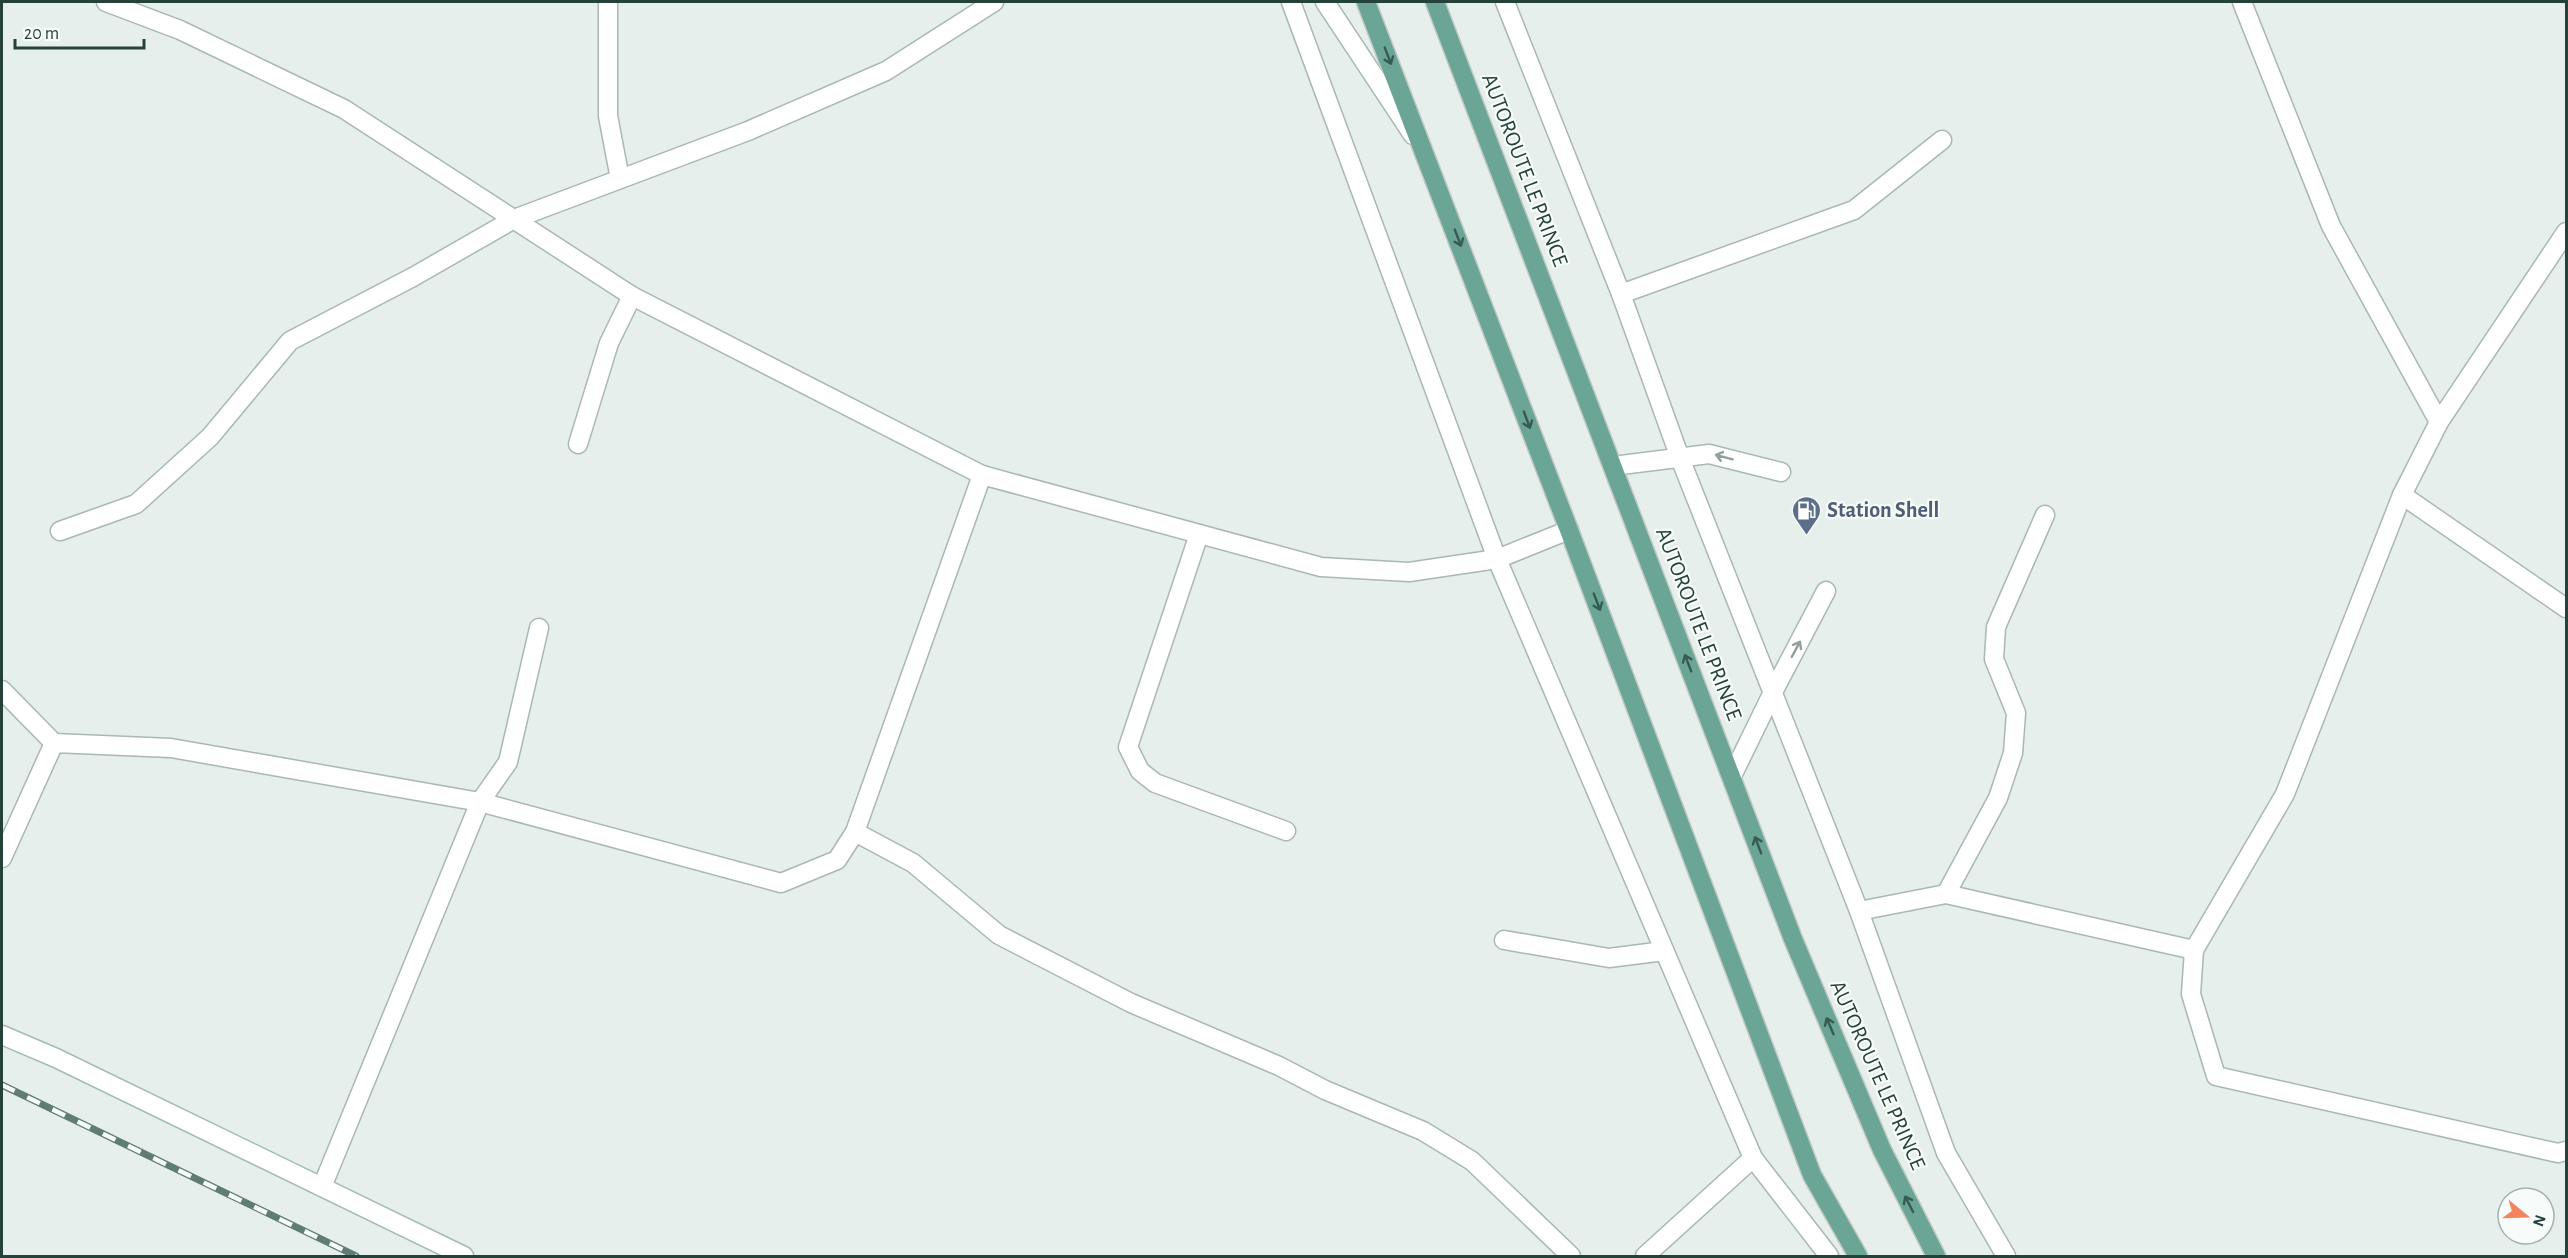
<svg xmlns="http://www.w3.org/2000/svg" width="2568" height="1258" font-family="'Alegreya Sans',sans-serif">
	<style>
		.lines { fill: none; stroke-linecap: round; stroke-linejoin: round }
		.lane-casing { stroke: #a8b8b2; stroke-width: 21 }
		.street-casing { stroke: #a8b8b2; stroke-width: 21 }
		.secondary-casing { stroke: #a4bbb3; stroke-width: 21 }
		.primary-casing { stroke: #c2cac8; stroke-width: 21 }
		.lane { stroke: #fff; stroke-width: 18 }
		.street { stroke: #fff; stroke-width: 18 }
		.secondary { stroke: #fff; stroke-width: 18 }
		.primary { stroke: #6aa596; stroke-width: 18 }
		.rail-casing { stroke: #5f7d75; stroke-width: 7 }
		.rail { stroke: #f7fbf9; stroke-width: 4.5; stroke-dasharray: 14; stroke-linecap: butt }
		.oneway { stroke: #365b51 }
		.oneway2 { stroke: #92a09c }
		.labels { text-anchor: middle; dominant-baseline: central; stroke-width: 4.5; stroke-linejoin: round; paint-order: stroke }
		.street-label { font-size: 22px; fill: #24423a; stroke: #f7fbf9 }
		.service-label { font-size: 22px; font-weight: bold; fill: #4e5e75; stroke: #f7fbf9; text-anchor: start }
	</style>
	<rect width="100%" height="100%" fill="#e6efeb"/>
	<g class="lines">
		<defs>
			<g id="lane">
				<path d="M 608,2 L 608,116 L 620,179"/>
				<path d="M 578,444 L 609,343 L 632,296"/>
				<path d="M 1613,466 L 1709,454 L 1781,472"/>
				<path d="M 60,531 L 136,504 L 210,437 L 290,341 L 413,277 L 514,219 L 748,131 L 886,71 L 994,2"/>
				<path d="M 1732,776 L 1773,692 L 1826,591"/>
				<path d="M 1946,894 L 1998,798 L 2013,753 L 2016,713 L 1994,659 L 1996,627 L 2045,515"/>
				<path d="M 2194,950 L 2191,994 L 2216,1076 L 2558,1153 L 2566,1151"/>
			</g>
			<g id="street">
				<path d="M 106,2 L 180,30 L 344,109 L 632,296 L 982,475 L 1321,567 L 1409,572 L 1497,559 L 1569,530"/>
				<path d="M 1291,2 L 1497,559 L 1753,1158 L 1829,1256"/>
				<path d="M 1325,2 L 1413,135"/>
				<path d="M 1505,2 L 1621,294 L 1680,458 L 1859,911 L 1946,1153 L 2006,1256"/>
				<path d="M 2242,2 L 2331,226 L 2439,422"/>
				<path d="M 1621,294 L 1854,210 L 1942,140"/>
				<path d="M 2402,495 L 2566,608"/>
				<path d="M 1199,534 L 1128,747 L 1140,771 L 1155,783 L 1286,831"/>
				<path d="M 2,690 L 54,743"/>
				<path d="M 855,832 L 913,863 L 999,935 L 1131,1003 L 1279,1066 L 1325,1090 L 1423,1131 L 1472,1161 L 1571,1256"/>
				<path d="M 2,858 L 54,743 L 171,748 L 480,802 L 781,883 L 837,860 L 855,832 L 982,475"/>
				<path d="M 1859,911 L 1946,894 L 2194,950 L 2285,794 L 2402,495 L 2439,422 L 2566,232"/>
				<path d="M 1504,940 L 1609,958 L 1664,951"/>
				<path d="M 322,1187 L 480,802 L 508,762 L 539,628"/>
				<path d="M 1645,1256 L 1753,1158"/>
			</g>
			<path id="secondary" d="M 2,1035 L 56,1058 L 464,1256"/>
			<g id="primary">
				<path d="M 1366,2 L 1569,530 L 1812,1175 L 1858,1256"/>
				<path d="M 1435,2 L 1793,939 L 1882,1150 L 1936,1256"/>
			</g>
		</defs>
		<use href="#lane" class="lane-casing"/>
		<use href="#street" class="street-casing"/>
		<use href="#secondary" class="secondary-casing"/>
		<use href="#primary" class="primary-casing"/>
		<use href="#lane" class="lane"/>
		<use href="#street" class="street"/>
		<use href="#secondary" class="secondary"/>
		<use href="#primary" class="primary"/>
		<defs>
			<path id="rail" d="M 2,1085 L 356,1256"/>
		</defs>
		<use href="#rail" class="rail-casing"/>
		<use href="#rail" class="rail"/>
	</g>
	<defs><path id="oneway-shaft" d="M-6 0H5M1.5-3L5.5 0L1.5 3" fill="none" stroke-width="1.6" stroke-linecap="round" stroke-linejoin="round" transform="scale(1.5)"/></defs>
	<g class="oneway">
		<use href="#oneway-shaft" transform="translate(1388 56) rotate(69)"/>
		<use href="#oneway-shaft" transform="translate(1458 238) rotate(69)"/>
		<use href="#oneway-shaft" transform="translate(1527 420) rotate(69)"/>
		<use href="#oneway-shaft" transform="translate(1597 602) rotate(69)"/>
		<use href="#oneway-shaft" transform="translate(1688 663) rotate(-111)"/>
		<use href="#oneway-shaft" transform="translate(1758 845) rotate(-111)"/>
		<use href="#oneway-shaft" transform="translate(1830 1026) rotate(-113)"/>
		<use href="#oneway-shaft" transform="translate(1909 1204) rotate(-117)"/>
	</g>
	<g class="oneway2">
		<use href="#oneway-shaft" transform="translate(1724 457) rotate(-165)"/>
		<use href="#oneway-shaft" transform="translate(1796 649) rotate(-62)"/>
	</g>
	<defs>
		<symbol id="fuel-pin" viewBox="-11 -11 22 30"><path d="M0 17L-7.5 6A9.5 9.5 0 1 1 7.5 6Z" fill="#5c6f8a" stroke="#f7fbf9"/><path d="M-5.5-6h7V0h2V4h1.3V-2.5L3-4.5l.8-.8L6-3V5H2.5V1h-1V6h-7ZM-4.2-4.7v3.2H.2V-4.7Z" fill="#fff"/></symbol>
	</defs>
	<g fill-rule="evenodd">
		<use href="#fuel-pin" x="1790" y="494" width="33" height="45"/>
	</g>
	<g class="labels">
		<g class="street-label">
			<text transform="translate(1525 170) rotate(69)">AUTOROUTE LE PRINCE</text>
			<text transform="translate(1699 624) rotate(69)">AUTOROUTE LE PRINCE</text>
			<text transform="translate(1878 1075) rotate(66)">AUTOROUTE LE PRINCE</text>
		</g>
		<g class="service-label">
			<text x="1827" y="510">Station Shell</text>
		</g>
	</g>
	<rect width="2568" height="1258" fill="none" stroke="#24423a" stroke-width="6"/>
	<g transform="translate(2526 1216) rotate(109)"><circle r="28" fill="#f7fbf9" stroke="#a3b1ad" stroke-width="1.5"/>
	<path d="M0-4.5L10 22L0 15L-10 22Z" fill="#f4845f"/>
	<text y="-9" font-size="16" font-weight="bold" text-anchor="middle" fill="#24423a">N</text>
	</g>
	<path d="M15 39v9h129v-9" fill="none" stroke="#24423a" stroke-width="3"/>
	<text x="24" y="39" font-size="18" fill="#24423a" stroke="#f7fbf9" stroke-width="4.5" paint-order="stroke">20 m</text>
</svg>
